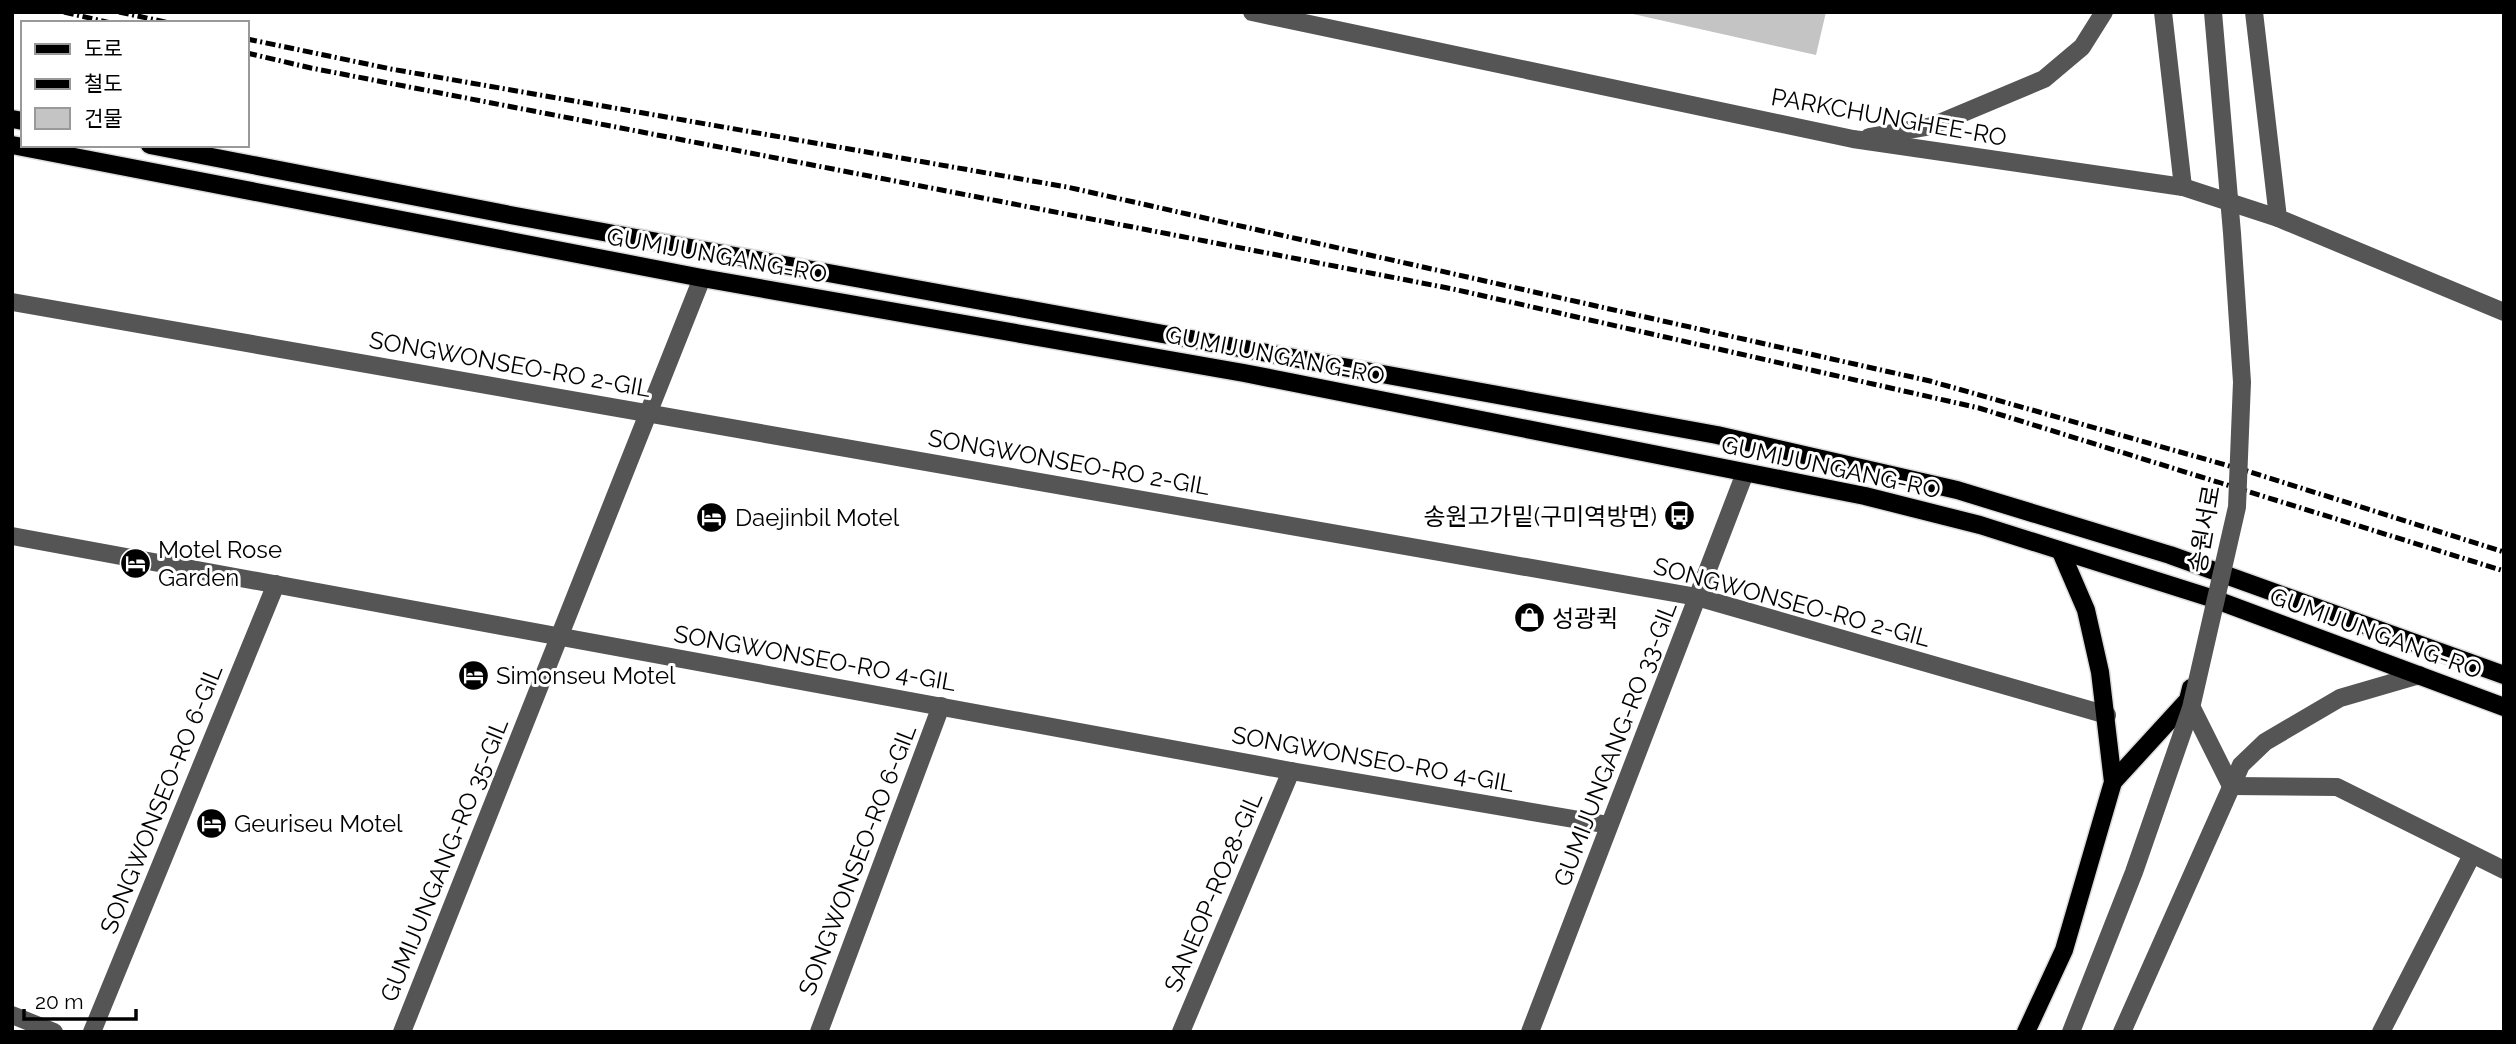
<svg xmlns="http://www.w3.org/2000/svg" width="2516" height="1044" font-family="Raleway,'Noto Sans KR',sans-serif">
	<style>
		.building { fill: #c4c4c4 }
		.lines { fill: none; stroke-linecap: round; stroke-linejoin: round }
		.major-casing { stroke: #dbdbdb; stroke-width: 21 }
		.minor { stroke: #555; stroke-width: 18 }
		.major { stroke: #000; stroke-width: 18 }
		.rail { stroke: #000; stroke-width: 5; stroke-dasharray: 10 3.5 2 3.5; stroke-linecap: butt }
		.minor-bridge { stroke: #555; stroke-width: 18 }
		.labels { text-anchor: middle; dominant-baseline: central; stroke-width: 6; stroke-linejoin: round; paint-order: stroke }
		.street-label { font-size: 24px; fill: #000; stroke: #fff }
		.poi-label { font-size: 24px; fill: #000; stroke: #fff; text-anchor: start }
	</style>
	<rect width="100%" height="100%" fill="#fff"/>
	<path class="building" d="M 1624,12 L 1826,12 L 1816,55 Z"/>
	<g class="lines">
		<defs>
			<g id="major">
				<path d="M 12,119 L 23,121"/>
				<path d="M 12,145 L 702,278 L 1244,373 L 1865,496 L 1980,525 L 2211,598 L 2504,707"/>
				<path d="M 150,145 L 510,215 L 1717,435 L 1957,490 L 2170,555 L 2504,675"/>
				<path d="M 2113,782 L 2188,700 L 2191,688"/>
				<path d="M 2026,1032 L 2064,950 L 2113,782 L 2100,672 L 2086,610 L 2061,552"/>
			</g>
		</defs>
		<use href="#major" class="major-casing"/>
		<g class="minor">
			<path d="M 1252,12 L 1853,139 L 2183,187 L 2278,218 L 2504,312"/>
			<path d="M 2163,12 L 2183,187"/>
			<path d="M 2254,12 L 2278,218"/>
			<path d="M 1869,137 L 1932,126 L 2044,79 L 2082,47 L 2104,12"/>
			<path d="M 12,302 L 1697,597 L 2107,715"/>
			<path d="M 12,536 L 1291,771 L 1609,825"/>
			<path d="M 2188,700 L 2231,786"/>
			<path d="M 2231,786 L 2337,787 L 2504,870"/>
			<path d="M 12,1015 L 54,1032"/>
			<path d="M 92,1032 L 276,584"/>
			<path d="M 402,1032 L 702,278"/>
			<path d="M 819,1032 L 941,706"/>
			<path d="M 1181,1032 L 1291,771"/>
			<path d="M 1530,1032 L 1745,473"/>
			<path d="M 2122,1032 L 2241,765 L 2265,742 L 2340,698 L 2419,675"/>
			<path d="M 2381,1032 L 2472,855"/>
		</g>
		<use href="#major" class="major"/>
		<g class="rail">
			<path d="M 64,12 L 111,23"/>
			<path d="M 119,12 L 170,23"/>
			<path d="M 247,39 L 391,69 L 1067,187 L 1930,381 L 2247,471 L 2504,552"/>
			<path d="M 247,53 L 311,68 L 1453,289 L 1979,408 L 2504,571"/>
		</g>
		<path class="minor-bridge" d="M 2071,1032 L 2134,872 L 2191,708 L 2237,507 L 2242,382 L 2232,233 L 2213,12"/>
	</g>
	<defs>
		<symbol id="bus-disc" viewBox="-11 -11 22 22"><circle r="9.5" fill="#000" stroke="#fff"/><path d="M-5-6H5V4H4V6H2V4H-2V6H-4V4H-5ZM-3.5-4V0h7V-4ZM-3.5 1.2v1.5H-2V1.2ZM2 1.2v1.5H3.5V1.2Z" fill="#fff"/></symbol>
		<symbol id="hotel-disc" viewBox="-11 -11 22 22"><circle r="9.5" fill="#000" stroke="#fff"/><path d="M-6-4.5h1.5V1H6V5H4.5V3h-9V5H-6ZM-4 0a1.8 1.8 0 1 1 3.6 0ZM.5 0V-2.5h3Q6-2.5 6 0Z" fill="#fff"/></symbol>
		<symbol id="shop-disc" viewBox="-11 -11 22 22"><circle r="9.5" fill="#000" stroke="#fff"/><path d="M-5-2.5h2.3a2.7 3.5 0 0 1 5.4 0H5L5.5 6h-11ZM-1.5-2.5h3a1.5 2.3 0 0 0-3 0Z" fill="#fff"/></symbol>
	</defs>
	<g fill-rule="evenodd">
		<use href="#bus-disc" x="1662" y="498" width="35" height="35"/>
		<use href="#hotel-disc" x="694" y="500" width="35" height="35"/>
		<use href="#hotel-disc" x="118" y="546" width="35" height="35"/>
		<use href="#shop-disc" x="1512" y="600" width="35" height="35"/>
		<use href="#hotel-disc" x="456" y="658" width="35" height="35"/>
		<use href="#hotel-disc" x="194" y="806" width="35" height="35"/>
	</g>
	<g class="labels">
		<g class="street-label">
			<text transform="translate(1889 117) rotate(10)">PARKCHUNGHEE-RO</text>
			<text transform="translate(717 255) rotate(10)">GUMIJUNGANG-RO</text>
			<text transform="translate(1275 355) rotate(11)">GUMIJUNGANG-RO</text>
			<text transform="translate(510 364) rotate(10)">SONGWONSEO-RO 2-GIL</text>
			<text transform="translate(1069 462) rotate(10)">SONGWONSEO-RO 2-GIL</text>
			<text transform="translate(1831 467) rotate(12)">GUMIJUNGANG-RO</text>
			<text transform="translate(2204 529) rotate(-80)">송원서로</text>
			<text transform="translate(1792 602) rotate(15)">SONGWONSEO-RO 2-GIL</text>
			<text transform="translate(2376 633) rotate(20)">GUMIJUNGANG-RO</text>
			<text transform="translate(815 658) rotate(10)">SONGWONSEO-RO 4-GIL</text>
			<text transform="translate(1615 744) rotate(-69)">GUMIJUNGANG-RO 33-GIL</text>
			<text transform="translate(1373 759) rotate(10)">SONGWONSEO-RO 4-GIL</text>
			<text transform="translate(161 799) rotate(-68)">SONGWONSEO-RO 6-GIL</text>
			<text transform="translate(444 860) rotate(-68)">GUMIJUNGANG-RO 35-GIL</text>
			<text transform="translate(857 860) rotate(-69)">SONGWONSEO-RO 6-GIL</text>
			<text transform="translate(1213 892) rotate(-67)">SANEOP-RO28-GIL</text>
		</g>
		<g class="poi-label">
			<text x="1657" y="516" text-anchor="end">송원고가밑(구미역방면)</text>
			<text x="735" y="517">Daejinbil Motel</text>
			<text x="158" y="549">Motel Rose<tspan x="158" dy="28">Garden</tspan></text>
			<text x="1552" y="618">성광퀵</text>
			<text x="496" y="675">Simonseu Motel</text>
			<text x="234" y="823">Geuriseu Motel</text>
		</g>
	</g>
	<rect width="2516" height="1044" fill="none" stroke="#000000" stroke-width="28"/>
	<rect x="21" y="21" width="228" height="126" fill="#ffffff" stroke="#999999" stroke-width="2"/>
	<rect x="35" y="44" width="35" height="10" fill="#000000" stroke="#999999" stroke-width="2"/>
	<text x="84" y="56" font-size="21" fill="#000000">도로</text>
	<rect x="35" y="79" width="35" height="10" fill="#000000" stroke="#999999" stroke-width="2"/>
	<text x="84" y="91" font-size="21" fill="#000000">철도</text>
	<rect x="35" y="108" width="35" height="21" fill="#c4c4c4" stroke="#999999" stroke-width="2"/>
	<text x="84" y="126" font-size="21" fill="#000000">건물</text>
	<path d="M24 1009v10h112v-10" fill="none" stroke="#000000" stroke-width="3.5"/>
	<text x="35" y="1009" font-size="21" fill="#000000" stroke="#ffffff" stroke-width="5" paint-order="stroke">20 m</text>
</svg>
